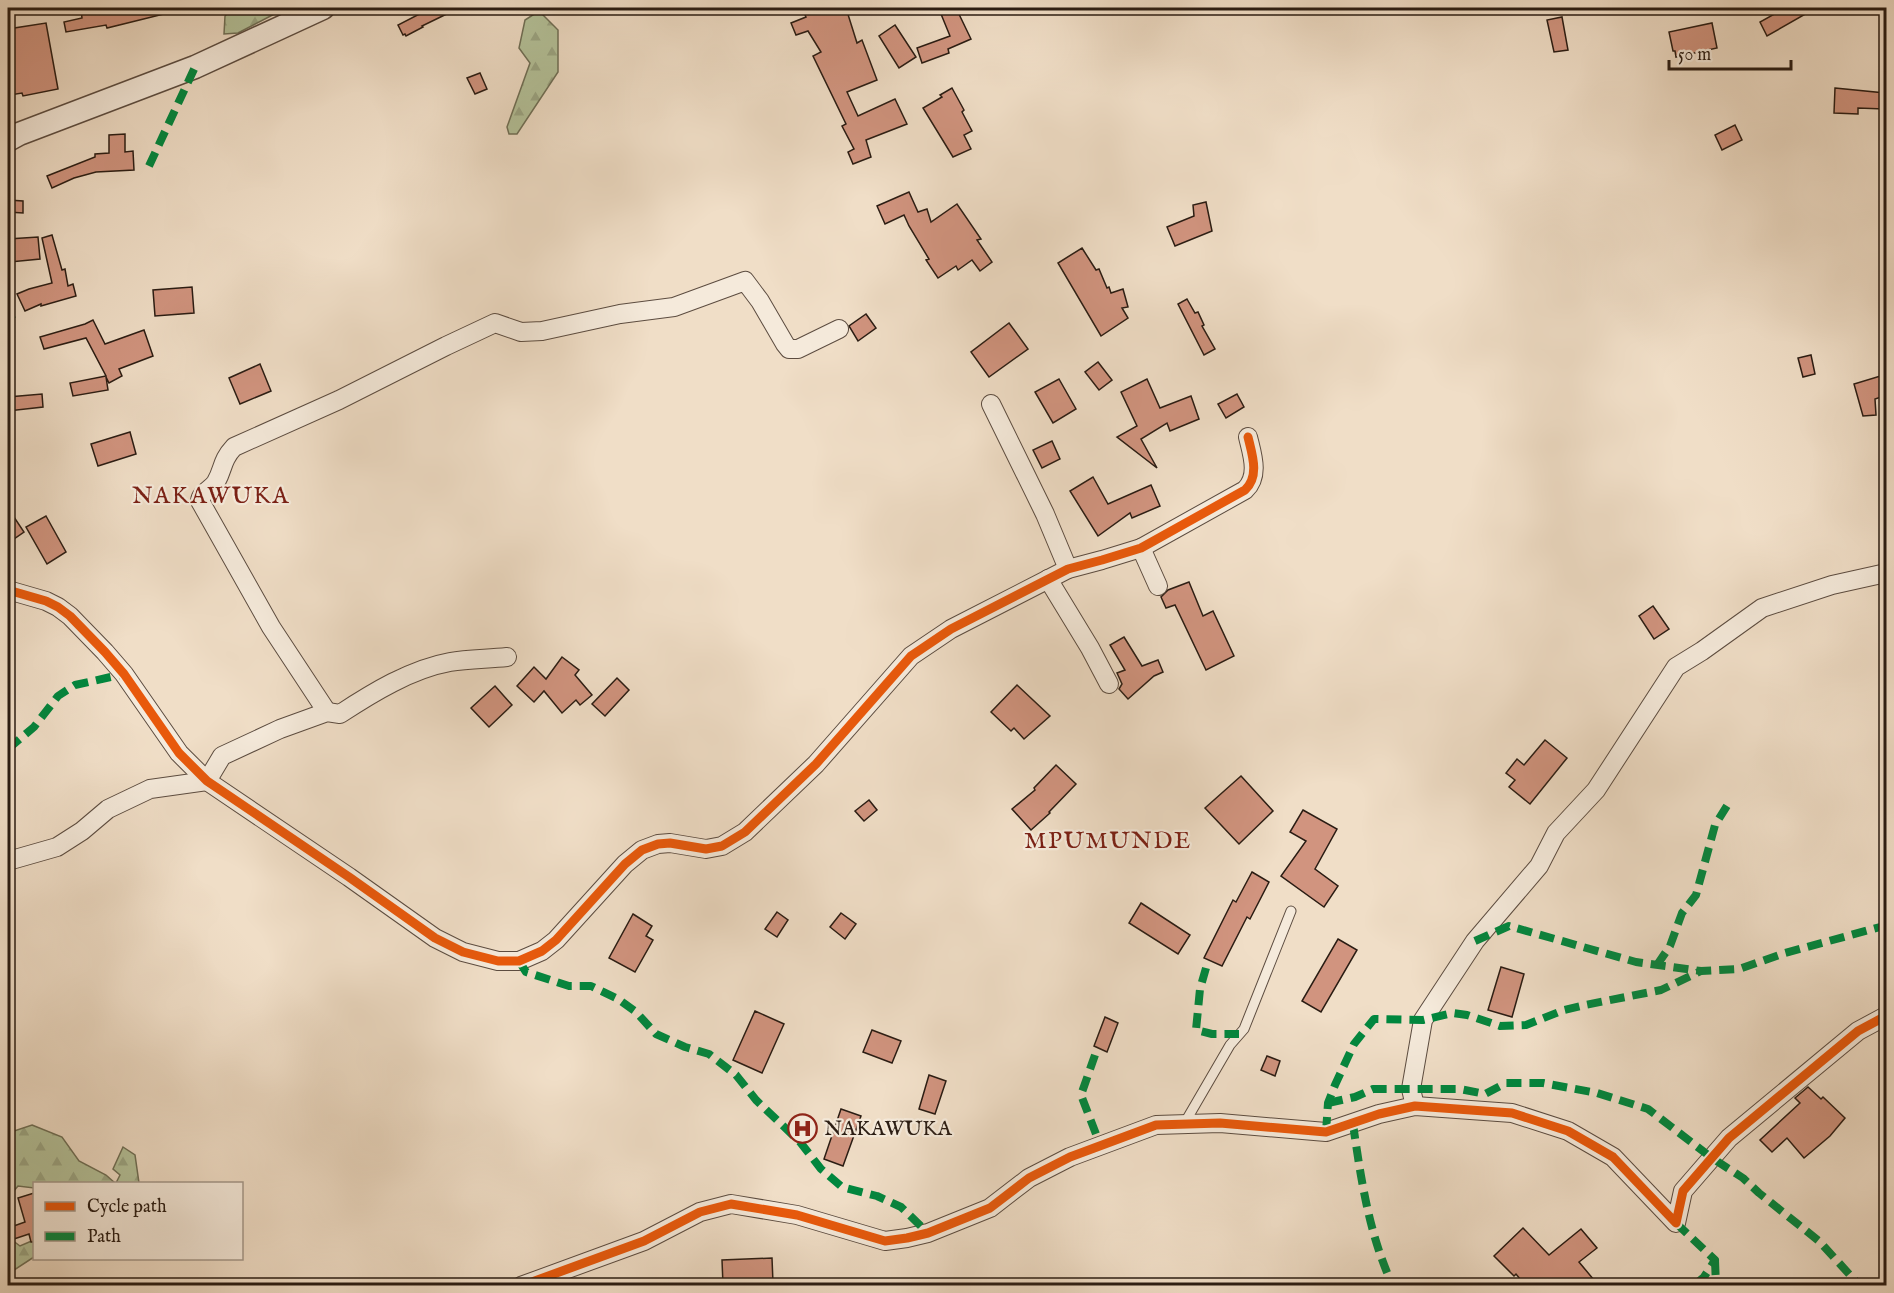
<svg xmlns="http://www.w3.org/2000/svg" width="1894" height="1293" font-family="'IM FELL English',serif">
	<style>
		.forest { fill: url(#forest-firs); stroke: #6f6f56; stroke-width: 1.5 }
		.building { fill: #d1947f; stroke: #2a1c13; stroke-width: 1.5 }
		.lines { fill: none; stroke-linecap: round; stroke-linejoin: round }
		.service-casing { stroke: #5c4c40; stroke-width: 11 }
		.minor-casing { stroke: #5c4c40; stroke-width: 20 }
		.tertiary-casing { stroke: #5c4c40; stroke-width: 25 }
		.service { stroke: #f5eadb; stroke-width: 9 }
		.minor { stroke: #f5eadb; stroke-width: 18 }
		.tertiary { stroke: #f5eadb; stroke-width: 22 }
		.quiet { stroke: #00873e; stroke-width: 8; stroke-dasharray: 15 8; stroke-linecap: butt }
		.cycleway-casing { stroke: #f5eadb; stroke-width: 13 }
		.cycleway { stroke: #e8590c; stroke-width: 9 }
		.labels { text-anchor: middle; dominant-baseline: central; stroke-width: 4.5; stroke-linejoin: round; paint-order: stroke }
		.poi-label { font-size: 21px; fill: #2a1c13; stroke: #f5eadb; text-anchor: start }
		.quarter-label { font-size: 24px; letter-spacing: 1.5px; fill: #7a1f14; stroke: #f5eadb }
	</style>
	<defs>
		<pattern id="forest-firs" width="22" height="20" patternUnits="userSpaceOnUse" patternTransform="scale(1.5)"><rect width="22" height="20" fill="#b4c29a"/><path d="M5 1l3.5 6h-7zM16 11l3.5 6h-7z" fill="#9ba684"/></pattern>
	</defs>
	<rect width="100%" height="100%" fill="#f0dec7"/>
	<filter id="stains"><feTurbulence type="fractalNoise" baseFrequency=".00333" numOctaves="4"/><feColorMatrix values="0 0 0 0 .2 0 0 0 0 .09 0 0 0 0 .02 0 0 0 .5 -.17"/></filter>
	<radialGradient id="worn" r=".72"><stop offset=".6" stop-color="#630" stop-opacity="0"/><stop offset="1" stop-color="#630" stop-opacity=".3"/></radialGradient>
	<g class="forest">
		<path d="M 233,8 L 286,8 L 238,33 L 224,34 L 225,16 Z"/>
		<path d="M 539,11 L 558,30 L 558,72 L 517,134 L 509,134 L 507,127 L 530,63 L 519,48 L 525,20 Z"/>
		<path d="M 32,1125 L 62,1137 L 79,1161 L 106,1175 L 115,1183 L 34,1184 L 34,1188 L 18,1186 L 8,1198 L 8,1133 Z"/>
		<path d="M 123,1147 L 135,1155 L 139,1183 L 116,1183 L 120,1175 L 113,1169 Z"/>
		<path d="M 8,1237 L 20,1246 L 34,1240 L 34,1257 L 8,1274 Z"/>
	</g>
	<g class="building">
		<path d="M 94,8 L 95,14 L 122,8 L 171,8 L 172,12 L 107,28 L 106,25 L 66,32 L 64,22 L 82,18 L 81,10 Z"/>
		<path d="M 431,8 L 459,8 L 422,26 L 423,27 L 406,36 L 405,34 L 403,35 L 398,25 Z"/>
		<path d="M 802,8 L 846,8 L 857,43 L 862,40 L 877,80 L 847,92 L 858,116 L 895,99 L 907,124 L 866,140 L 871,157 L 853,164 L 848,152 L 854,149 L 842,126 L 846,124 L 813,56 L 821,52 L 808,31 L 796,35 L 791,23 L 806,17 Z"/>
		<path d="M 943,8 L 956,8 L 971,39 L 948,49 L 949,53 L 922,63 L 917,48 L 950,36 L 941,14 L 945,13 Z"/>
		<path d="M 1785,8 L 1816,8 L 1767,36 L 1760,22 Z"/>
		<path d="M 1562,17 L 1568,50 L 1554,52 L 1547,20 Z"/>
		<path d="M 46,23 L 58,89 L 23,96 L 22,93 L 10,95 L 8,83 L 8,29 Z"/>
		<path d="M 1712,23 L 1717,48 L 1676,57 L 1675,51 L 1673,51 L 1669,32 Z"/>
		<path d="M 895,25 L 916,57 L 899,68 L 879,36 Z"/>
		<path d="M 480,73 L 487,89 L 475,94 L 467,78 Z"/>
		<path d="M 952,88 L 964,110 L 962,112 L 972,131 L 964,135 L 971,149 L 953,157 L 923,108 L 942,97 L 940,95 Z"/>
		<path d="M 1835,88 L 1885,93 L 1884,109 L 1858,108 L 1858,114 L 1834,113 Z"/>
		<path d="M 1735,125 L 1742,140 L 1722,150 L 1715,135 Z"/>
		<path d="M 125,134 L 125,152 L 133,151 L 134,170 L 96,172 L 74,178 L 52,188 L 47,176 L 95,157 L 95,154 L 109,153 L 109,135 Z"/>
		<path d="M 909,192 L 918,212 L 927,209 L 931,222 L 957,204 L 981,239 L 977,240 L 992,262 L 980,271 L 972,260 L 958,270 L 956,266 L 938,278 L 926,260 L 929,259 L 909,226 L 904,215 L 885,224 L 877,206 Z"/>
		<path d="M 8,200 L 23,201 L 23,213 L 8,212 Z"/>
		<path d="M 1206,202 L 1212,231 L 1175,246 L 1167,227 L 1194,216 L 1193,205 Z"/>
		<path d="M 52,235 L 62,270 L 65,269 L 68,286 L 73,284 L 76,296 L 41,306 L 41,304 L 25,311 L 17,294 L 29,289 L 52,283 L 42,238 Z"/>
		<path d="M 38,237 L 40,259 L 10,262 L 8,239 Z"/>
		<path d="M 1082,248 L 1096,270 L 1099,269 L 1107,288 L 1109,287 L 1111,293 L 1123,289 L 1128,307 L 1122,308 L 1128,318 L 1101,336 L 1058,263 Z"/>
		<path d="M 192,287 L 194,313 L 155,316 L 153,290 Z"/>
		<path d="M 1187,299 L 1195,313 L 1198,312 L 1204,325 L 1202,326 L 1215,349 L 1204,355 L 1178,304 Z"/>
		<path d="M 866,314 L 876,328 L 858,341 L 849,326 Z"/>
		<path d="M 93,320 L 105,344 L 144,330 L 153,356 L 119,369 L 122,376 L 109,383 L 106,377 L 108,390 L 73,396 L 70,383 L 106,376 L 86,338 L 44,349 L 40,337 L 85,324 Z"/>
		<path d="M 1009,323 L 1028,349 L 989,377 L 971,352 Z"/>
		<path d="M 1811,355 L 1815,374 L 1803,377 L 1798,358 Z"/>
		<path d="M 1098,362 L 1112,380 L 1099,390 L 1085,372 Z"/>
		<path d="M 260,364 L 271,391 L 240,404 L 229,378 Z"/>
		<path d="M 1887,374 L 1887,395 L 1875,399 L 1876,415 L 1863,416 L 1854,384 Z"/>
		<path d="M 1059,379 L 1076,409 L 1053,423 L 1035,392 Z"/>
		<path d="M 1147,379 L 1160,408 L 1191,396 L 1199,419 L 1170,431 L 1167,423 L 1141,439 L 1157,468 L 1117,437 L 1137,426 L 1121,392 Z"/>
		<path d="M 42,394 L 43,407 L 8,411 L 8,397 Z"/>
		<path d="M 1237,394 L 1244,407 L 1226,418 L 1218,404 Z"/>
		<path d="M 130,432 L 136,454 L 98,466 L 91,444 Z"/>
		<path d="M 1052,441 L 1060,459 L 1042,468 L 1033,450 Z"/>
		<path d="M 1093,477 L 1108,504 L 1151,485 L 1160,506 L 1132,518 L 1130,513 L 1098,536 L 1070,491 Z"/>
		<path d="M 8,508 L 24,532 L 8,543 Z"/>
		<path d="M 46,516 L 66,552 L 47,564 L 26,527 Z"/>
		<path d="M 1189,582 L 1203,616 L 1213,611 L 1234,656 L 1206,670 L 1175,605 L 1166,608 L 1161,597 L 1168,590 Z"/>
		<path d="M 1653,606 L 1669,629 L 1654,639 L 1639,616 Z"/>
		<path d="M 1124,637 L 1142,666 L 1158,660 L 1163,672 L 1154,676 L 1128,699 L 1119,689 L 1122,684 L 1117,673 L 1125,670 L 1110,645 Z"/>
		<path d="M 562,657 L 579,670 L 575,675 L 592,695 L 580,705 L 576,700 L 562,713 L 544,691 L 534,702 L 517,686 L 534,667 L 546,679 Z"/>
		<path d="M 617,678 L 629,690 L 605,716 L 592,704 Z"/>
		<path d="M 1017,685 L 1050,716 L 1024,739 L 1014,728 L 1011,731 L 991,712 Z"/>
		<path d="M 495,686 L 512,705 L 489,727 L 471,708 Z"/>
		<path d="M 1545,740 L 1567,758 L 1530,804 L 1509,787 L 1515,780 L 1506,773 L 1517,759 L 1524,765 Z"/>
		<path d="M 1056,765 L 1076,784 L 1049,812 L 1050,813 L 1031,830 L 1012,809 L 1035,790 L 1034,788 Z"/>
		<path d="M 1241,776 L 1273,811 L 1239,844 L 1205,808 Z"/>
		<path d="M 869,800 L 877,810 L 864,821 L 855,811 Z"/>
		<path d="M 1303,810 L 1337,829 L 1315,869 L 1338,886 L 1324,907 L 1281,876 L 1306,841 L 1290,832 Z"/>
		<path d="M 1252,872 L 1269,882 L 1250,919 L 1247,917 L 1222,966 L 1204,958 L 1233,900 L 1236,902 Z"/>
		<path d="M 1141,903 L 1190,935 L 1178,954 L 1129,923 Z"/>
		<path d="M 777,912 L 788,920 L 777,937 L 765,929 Z"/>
		<path d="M 841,913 L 856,924 L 845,939 L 830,927 Z"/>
		<path d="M 633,914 L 652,926 L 646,936 L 653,940 L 635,972 L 609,958 Z"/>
		<path d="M 1338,939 L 1357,950 L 1321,1012 L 1302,1001 Z"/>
		<path d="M 1501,967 L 1524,974 L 1512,1017 L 1488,1010 Z"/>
		<path d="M 755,1011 L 784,1024 L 762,1073 L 733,1060 Z"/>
		<path d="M 1105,1017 L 1118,1023 L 1107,1052 L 1094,1046 Z"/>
		<path d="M 872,1030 L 901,1041 L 892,1063 L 863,1052 Z"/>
		<path d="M 1267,1056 L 1280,1061 L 1275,1076 L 1261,1070 Z"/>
		<path d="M 929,1075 L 946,1081 L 935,1114 L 919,1109 Z"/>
		<path d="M 1808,1087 L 1821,1099 L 1823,1097 L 1845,1118 L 1830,1136 L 1804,1158 L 1787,1138 L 1772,1152 L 1760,1140 L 1800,1103 L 1795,1098 Z"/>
		<path d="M 841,1109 L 861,1116 L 843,1166 L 824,1159 Z"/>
		<path d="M 34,1193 L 34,1242 L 31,1242 L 29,1234 L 8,1241 L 8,1228 L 25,1222 L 18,1198 Z"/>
		<path d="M 1523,1228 L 1549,1255 L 1581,1229 L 1597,1248 L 1579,1262 L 1599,1286 L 1526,1286 L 1516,1274 L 1514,1276 L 1494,1256 Z"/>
		<path d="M 772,1258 L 773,1283 L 723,1285 L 722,1260 Z"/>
	</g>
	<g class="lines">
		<defs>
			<path id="service" d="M 1184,1124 L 1230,1045 L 1244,1029 L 1291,911"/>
			<g id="minor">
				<path d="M 991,404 L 1045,514 L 1068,569"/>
				<path d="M 1141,548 L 1158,586"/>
				<path d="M 1048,579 L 1090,648 L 1109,684"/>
				<path d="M 8,590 L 46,601 L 58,607 L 70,616 L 105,652 L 124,674 L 179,753 L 207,781 L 349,877 L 435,938 L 463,952 L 498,961 L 519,961 L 542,951 L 556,940 L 625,864 L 642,850 L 658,844 L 670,843 L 706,849 L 722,846 L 745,832 L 816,764 L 911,656 L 951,629 L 1068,569 L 1102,560 L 1141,548 L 1245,490 C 1260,476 1252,454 1248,437"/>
				<path d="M 327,712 L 271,627 L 200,501 C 201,492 211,490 216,482 C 224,468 221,461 234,447 L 339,400 L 446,346 L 495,323 L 521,332 L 542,331 L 620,314 L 674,307 L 745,281 L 760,301 L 785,344 L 789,349 L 798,349 L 839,329"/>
				<path d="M 8,861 L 57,847 L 82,831 L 108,809 L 150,789 L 207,781 L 222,756 L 280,729 L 327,712 L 340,714 C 372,693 411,669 450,662 C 468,659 488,659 507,657"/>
				<path d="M 1415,1106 L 1411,1089 L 1423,1020 L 1475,941 L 1539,866 L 1556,833 L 1596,790 L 1676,667 L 1702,651 L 1762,608 L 1832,585 L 1886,573"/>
				<path d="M 521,1286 L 644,1241 L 700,1212 L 731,1204 L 797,1215 L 885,1241 L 907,1238 L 928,1233 L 990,1208 L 1029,1178 L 1070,1157 L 1156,1125 L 1220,1123 L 1326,1132 L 1379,1114 L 1415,1106 L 1512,1113 L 1568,1131 L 1613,1157 L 1676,1223 L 1683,1191 L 1729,1138 L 1858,1031 L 1884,1017 L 1886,1019"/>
			</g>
			<path id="tertiary" d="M 8,140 L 19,134 L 195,67 L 323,8"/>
		</defs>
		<use href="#service" class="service-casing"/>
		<use href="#minor" class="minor-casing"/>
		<use href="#tertiary" class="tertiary-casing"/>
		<use href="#service" class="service"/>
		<use href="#minor" class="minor"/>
		<use href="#tertiary" class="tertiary"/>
		<g class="quiet">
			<path d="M 149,166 L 195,67"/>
			<path d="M 8,317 L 14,314"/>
			<path d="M 8,749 L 34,727 L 58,696 L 75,685 L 124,674"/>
			<path d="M 1475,941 L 1509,926 L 1636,962 L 1701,971 L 1739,969 L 1785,953 L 1880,927 L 1886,928"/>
			<path d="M 519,961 L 526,972 L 569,986 L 591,986 L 618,999 L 636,1012 L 656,1034 L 685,1047 L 709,1054 L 736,1075 L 756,1100 L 800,1142 L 821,1169 L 842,1187 L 877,1196 L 901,1207 L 928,1233"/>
			<path d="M 1657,965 L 1670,946 L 1682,913 L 1696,895 L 1715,825 L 1730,801"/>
			<path d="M 1206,968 L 1200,989 L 1196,1030 L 1212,1034 L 1239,1034"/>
			<path d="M 1095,1055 L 1081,1095 L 1101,1147"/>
			<path d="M 1328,1103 L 1355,1097 L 1373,1089 L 1460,1089 L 1485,1094 L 1506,1083 L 1543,1083 L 1597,1093 L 1648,1109 L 1712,1158 L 1743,1178 L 1759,1193 L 1819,1241 L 1860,1286"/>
			<path d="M 1353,1124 C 1361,1179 1369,1235 1393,1286"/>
			<path d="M 1326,1132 L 1328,1103 L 1335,1085 L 1354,1044 L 1374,1019 L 1423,1020 L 1453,1013 L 1467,1015 L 1500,1026 L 1526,1025 L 1564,1010 L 1585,1005 L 1661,990 L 1701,971"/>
			<path d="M 1676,1223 L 1715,1260 L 1704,1277 L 1693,1286"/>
			<path d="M 1715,1260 L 1716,1286"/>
		</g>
		<defs>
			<g id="cycleway">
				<path d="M 8,590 L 46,601 L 58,607 L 70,616 L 105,652 L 124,674 L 179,753 L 207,781 L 349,877 L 435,938 L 463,952 L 498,961 L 519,961 L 542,951 L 556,940 L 625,864 L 642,850 L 658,844 L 670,843 L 706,849 L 722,846 L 745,832 L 816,764 L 911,656 L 951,629 L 1068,569 L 1102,560 L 1141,548 L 1245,490 C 1260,476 1252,454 1248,437"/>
				<path d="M 521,1286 L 644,1241 L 700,1212 L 731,1204 L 797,1215 L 885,1241 L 907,1238 L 928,1233 L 990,1208 L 1029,1178 L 1070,1157 L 1156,1125 L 1220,1123 L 1326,1132 L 1379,1114 L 1415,1106 L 1512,1113 L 1568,1131 L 1613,1157 L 1676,1223 L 1683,1191 L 1729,1138 L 1858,1031 L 1884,1017 L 1886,1019"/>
			</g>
		</defs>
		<use href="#cycleway" class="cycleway-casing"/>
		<use href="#cycleway" class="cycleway"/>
	</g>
	<defs>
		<symbol id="hospital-ring" viewBox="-11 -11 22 22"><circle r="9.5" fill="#f5eadb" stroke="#8f2418" stroke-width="1.5"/><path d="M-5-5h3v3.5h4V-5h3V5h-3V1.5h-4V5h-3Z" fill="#8f2418"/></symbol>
	</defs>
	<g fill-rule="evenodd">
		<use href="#hospital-ring" x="786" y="1112" width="33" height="33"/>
	</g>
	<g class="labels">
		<g class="poi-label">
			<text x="824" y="1129">NAKAWUKA</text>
		</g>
		<g class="quarter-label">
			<text x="211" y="496">NAKAWUKA</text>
			<text x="1108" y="841">MPUMUNDE</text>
		</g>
	</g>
	<rect width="1894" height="1293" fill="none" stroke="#f0dec7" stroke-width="30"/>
	<rect x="9" y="9" width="1876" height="1275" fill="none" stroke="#2a1c13" stroke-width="3"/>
	<rect x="15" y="15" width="1864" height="1263" fill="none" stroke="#2a1c13" stroke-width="1.5"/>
	<rect x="33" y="1182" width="210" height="78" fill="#f5eadb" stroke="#a4988b" stroke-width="1.5"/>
	<rect x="45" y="1202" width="30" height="9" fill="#e8590c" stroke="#a4988b" stroke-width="1.5"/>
	<text x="87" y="1212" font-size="18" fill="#2a1c13">Cycle path</text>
	<rect x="45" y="1232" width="30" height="9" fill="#00873e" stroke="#a4988b" stroke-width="1.5"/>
	<text x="87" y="1242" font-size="18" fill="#2a1c13">Path</text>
	<path d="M1669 60v9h122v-9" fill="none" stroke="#2a1c13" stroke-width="3"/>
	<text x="1678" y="60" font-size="18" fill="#2a1c13" stroke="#f5eadb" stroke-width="4.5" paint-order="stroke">50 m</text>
	<rect width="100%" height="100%" filter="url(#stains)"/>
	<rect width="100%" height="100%" fill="url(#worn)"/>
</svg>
